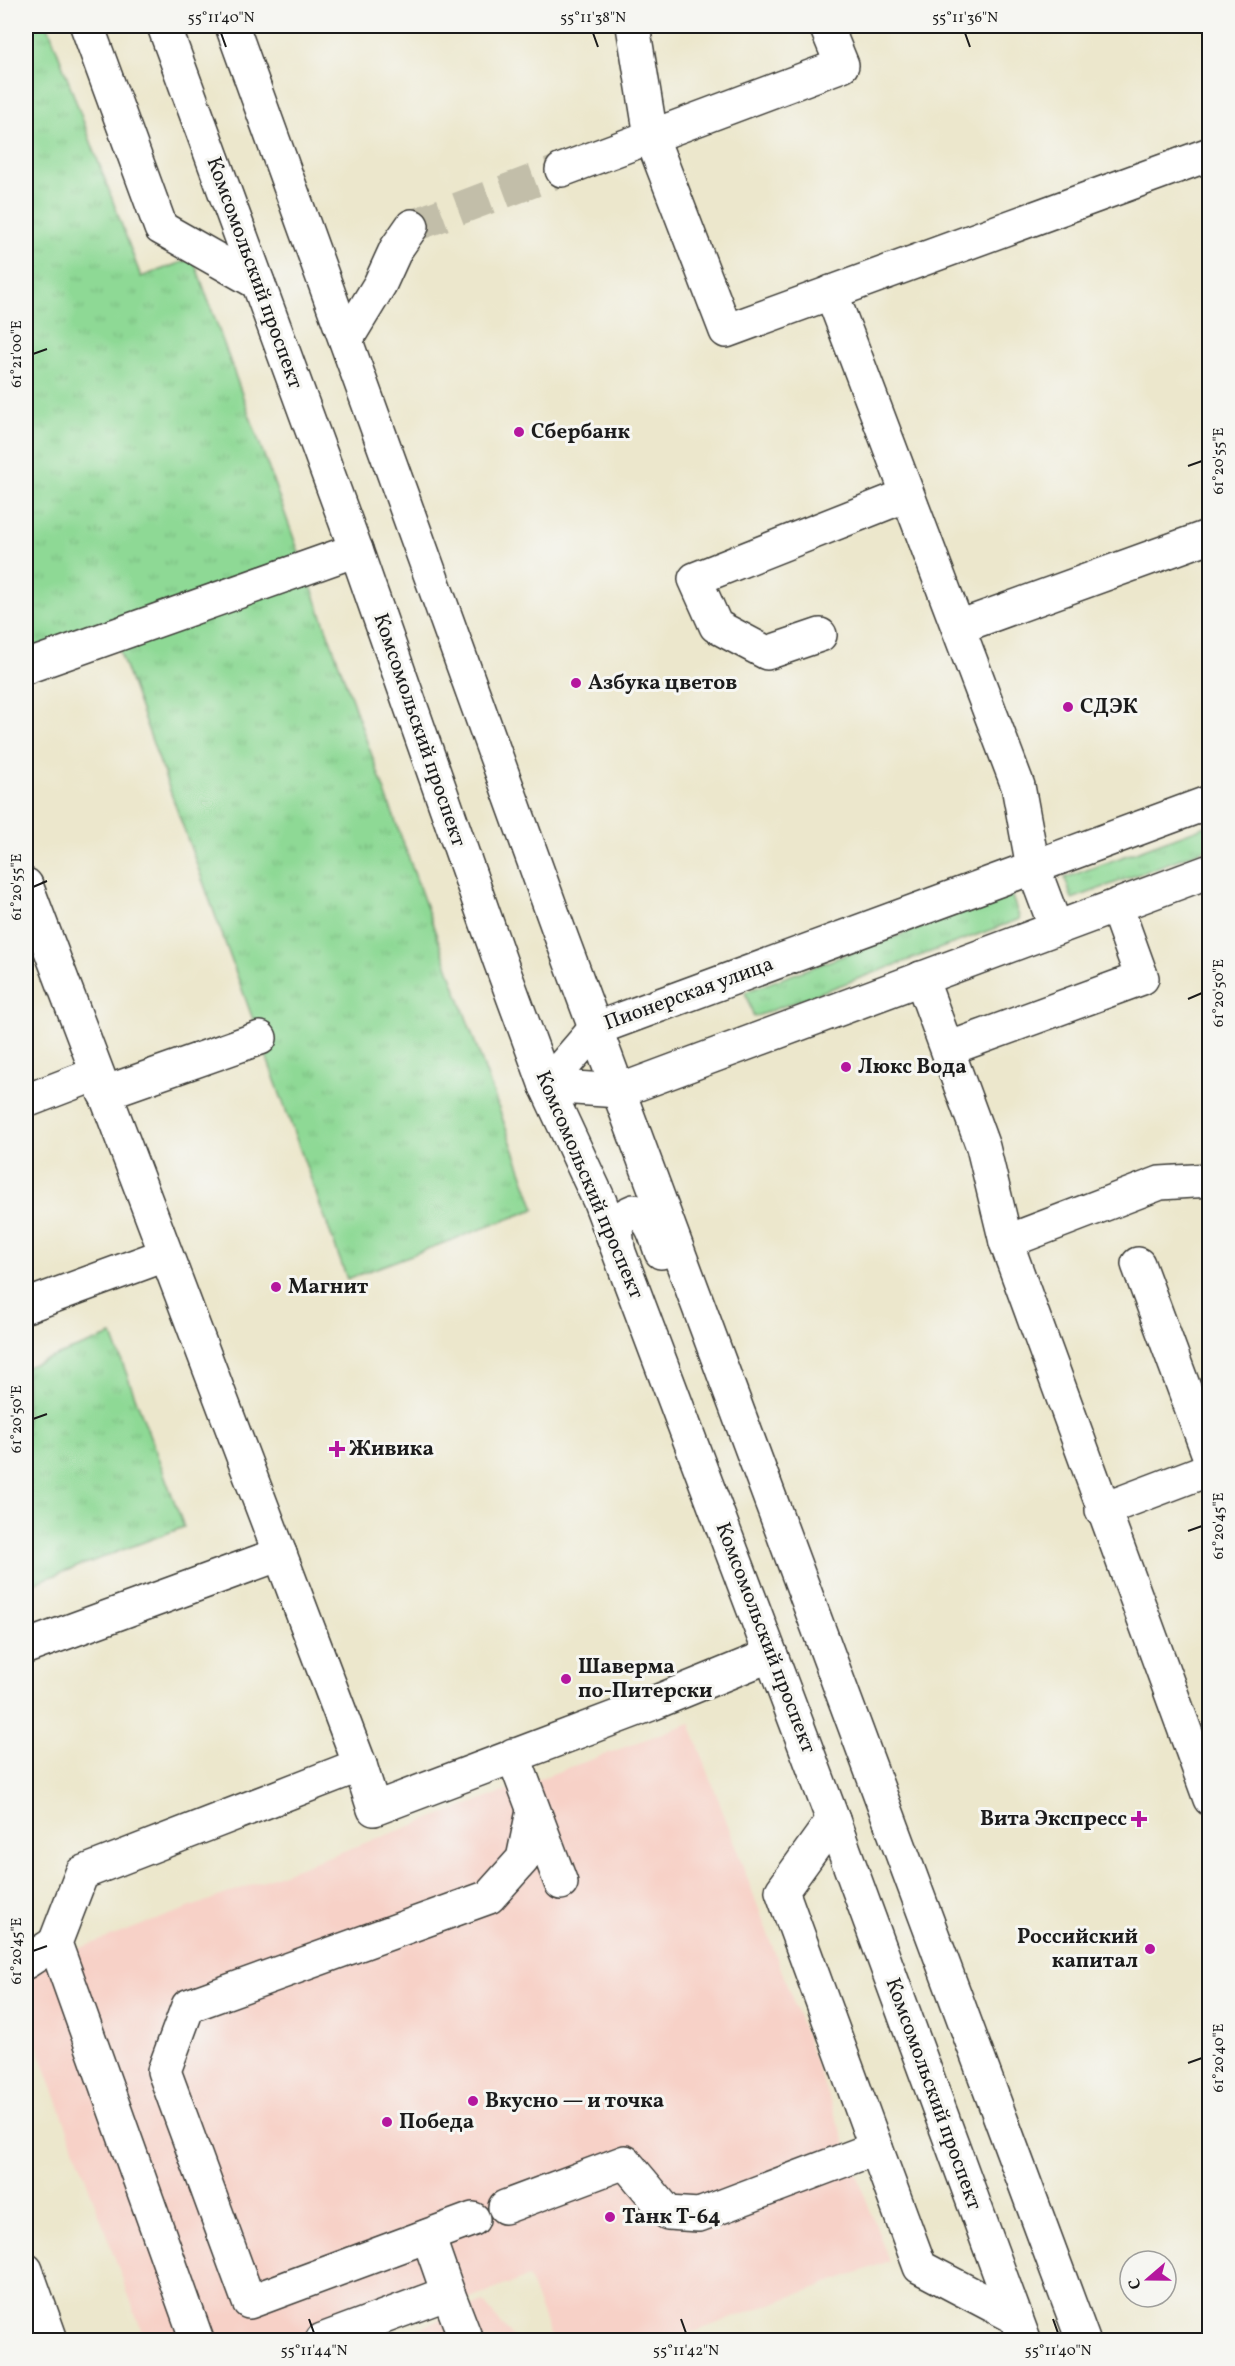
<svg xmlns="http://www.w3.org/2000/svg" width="1235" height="2366" font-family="Vollkorn,serif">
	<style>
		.built { fill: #f7d1c7 }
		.grass { fill: url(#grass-tufts); stroke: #557a58; stroke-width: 1.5 }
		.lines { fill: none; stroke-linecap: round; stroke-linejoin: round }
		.minor-tunnel { stroke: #c2bea9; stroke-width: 33; stroke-dasharray: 33 16; stroke-linecap: butt }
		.minor-casing { stroke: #3b3a36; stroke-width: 36 }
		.major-casing { stroke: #3b3a36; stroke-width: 36 }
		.minor { stroke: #fff; stroke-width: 33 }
		.major { stroke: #fff; stroke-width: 33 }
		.ticks { fill: none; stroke: #1c1c1c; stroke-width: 2 }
		.poi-dot { fill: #b5179e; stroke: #f6f6f2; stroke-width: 2 }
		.labels { text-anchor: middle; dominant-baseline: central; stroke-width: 6; stroke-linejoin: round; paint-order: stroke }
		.street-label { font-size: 21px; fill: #1c1c1c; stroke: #f6f6f2 }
		.poi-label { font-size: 21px; font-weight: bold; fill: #1c1c1c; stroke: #f6f6f2; text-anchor: start }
		.neatline { fill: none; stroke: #1c1c1c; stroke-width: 2 }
		.ticks-label { font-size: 15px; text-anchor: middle; fill: #1c1c1c }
	</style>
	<defs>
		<pattern id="grass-tufts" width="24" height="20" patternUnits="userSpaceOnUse" patternTransform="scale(1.5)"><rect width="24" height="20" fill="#8ed995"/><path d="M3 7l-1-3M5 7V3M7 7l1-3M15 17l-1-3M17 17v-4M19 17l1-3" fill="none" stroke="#7aba80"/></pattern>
	</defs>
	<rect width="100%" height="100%" fill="#f6f6f2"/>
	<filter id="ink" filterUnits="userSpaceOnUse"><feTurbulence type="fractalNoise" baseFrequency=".0167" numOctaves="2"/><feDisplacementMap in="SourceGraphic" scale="12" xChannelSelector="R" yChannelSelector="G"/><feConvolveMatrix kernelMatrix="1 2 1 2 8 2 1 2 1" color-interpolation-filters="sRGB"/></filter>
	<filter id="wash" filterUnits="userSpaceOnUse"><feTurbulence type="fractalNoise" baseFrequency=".008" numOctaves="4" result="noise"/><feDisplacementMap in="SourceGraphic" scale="24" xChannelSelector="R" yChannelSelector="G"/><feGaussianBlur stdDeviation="1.35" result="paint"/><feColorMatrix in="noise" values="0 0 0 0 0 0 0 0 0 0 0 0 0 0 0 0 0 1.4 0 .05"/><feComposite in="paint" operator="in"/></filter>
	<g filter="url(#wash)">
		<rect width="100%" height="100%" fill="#ece7cc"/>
		<g class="built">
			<path d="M 690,1723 L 889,2261 L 672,2340 L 552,2340 L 528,2277 L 356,2340 L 145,2340 L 26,2016 L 26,1968 Z"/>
			<path d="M 483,2302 L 515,2340 L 386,2340 L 422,2327 Z"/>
		</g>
		<g class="grass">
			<path d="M 26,26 L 48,26 L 141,277 L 193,258 L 535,1209 L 347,1279 L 114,636 L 37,663 L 26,632 Z"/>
			<path d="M 1209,825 L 1209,848 L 1072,899 L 1065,878 Z"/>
			<path d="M 1011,894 L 1020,919 L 754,1017 L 745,992 Z"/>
			<path d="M 112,1335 L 184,1527 L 26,1586 L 26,1367 Z"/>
		</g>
	</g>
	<g filter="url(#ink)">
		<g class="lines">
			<path class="minor-tunnel" d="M 412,226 L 562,170"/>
			<defs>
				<g id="minor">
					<path d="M 87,26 L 161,228 L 258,283"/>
					<path d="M 633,26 L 651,136 L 726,331 L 1210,154"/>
					<path d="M 562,170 L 842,65 L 826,26"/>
					<path d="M 831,292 L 1018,786 L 1033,867 L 1056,928"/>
					<path d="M 346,340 L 380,284 L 396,249 L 412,226"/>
					<path d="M 959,627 L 1210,536"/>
					<path d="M 820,635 L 767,653 L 716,626 L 695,579 L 907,495"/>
					<path d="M 26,667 L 356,550"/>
					<path d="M 26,885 L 360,1765 L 82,1873 L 55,1943 L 197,2340"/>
					<path d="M 921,978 L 983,1147 L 1006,1242 L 1210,1799"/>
					<path d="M 948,1049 L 1142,978 L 1116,906"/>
					<path d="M 546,1086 L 595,1029 L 1210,802"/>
					<path d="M 546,1086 L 619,1091 L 1210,871"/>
					<path d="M 104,1093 L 260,1038"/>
					<path d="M 26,1101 L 96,1074"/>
					<path d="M 1006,1242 L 1160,1183 L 1210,1180"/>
					<path d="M 1138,1264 L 1210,1458"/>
					<path d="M 26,1306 L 165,1255"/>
					<path d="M 1102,1510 L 1210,1469"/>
					<path d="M 26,1647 L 280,1554"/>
					<path d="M 513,1755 L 561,1883"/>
					<path d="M 360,1765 L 374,1809 L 651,1704 L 771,1655"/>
					<path d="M 833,1820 L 782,1891 L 876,2148"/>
					<path d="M 26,1962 L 55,1943"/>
					<path d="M 505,2207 L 625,2162 L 668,2213 L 699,2215 L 876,2148 L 920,2267 L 1015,2317"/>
					<path d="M 473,2219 L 249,2302 L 164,2071 L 188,2006 L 489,1897 L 523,1859 L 533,1811"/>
					<path d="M 26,2270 L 51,2340"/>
					<path d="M 448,2293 L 465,2337"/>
					<path d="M 322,2340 L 448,2293 L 428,2236"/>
				</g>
				<g id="major">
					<path d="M 164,26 L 356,550 L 500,961 L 546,1086 L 600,1202 L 833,1820 L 1024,2340"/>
					<path d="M 232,26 L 562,939 L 1083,2340"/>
					<path d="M 618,1248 C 616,1227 612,1220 634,1211 C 652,1218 655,1235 661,1252"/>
				</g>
			</defs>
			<use href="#minor" class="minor-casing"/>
			<use href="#major" class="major-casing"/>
			<use href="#minor" class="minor"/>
			<use href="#major" class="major"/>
		</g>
	</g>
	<path class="ticks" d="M 221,33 L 226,47M 593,33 L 598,47M 965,33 L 970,47M 33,354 L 47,349M 1188,466 L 1202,461M 33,887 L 47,881M 1188,999 L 1202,993M 33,1419 L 47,1414M 1188,1531 L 1202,1526M 33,1951 L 47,1946M 1188,2063 L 1202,2058M 309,2319 L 314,2333M 681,2319 L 686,2333M 1053,2319 L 1058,2333"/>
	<g class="poi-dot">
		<circle cx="519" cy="432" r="6"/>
		<circle cx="576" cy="683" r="6"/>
		<circle cx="1068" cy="707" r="6"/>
		<circle cx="846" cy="1067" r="6"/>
		<circle cx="276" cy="1287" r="6"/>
		<path d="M334 1440h6v6h6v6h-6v6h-6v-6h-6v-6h6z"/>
		<circle cx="566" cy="1679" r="6"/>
		<path d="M1136 1810h6v6h6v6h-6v6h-6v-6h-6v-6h6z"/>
		<circle cx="1150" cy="1949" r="6"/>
		<circle cx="473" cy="2101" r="6"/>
		<circle cx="387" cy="2122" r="6"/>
		<circle cx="610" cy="2217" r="6"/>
	</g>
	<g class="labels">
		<g class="street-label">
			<text transform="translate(254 273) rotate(70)">Комсомольский проспект</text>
			<text transform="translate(419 730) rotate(71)">Комсомольский проспект</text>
			<text transform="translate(689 994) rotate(-20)">Пионерская улица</text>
			<text transform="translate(589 1185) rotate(67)">Комсомольский проспект</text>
			<text transform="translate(765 1638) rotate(69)">Комсомольский проспект</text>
			<text transform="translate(933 2094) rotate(70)">Комсомольский проспект</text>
		</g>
		<g class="poi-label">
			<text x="531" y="432">Сбербанк</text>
			<text x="588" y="683">Азбука цветов</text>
			<text x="1080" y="707">СДЭК</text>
			<text x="858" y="1067">Люкс Вода</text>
			<text x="288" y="1287">Магнит</text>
			<text x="349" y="1449">Живика</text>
			<text x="578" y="1667">Шаверма<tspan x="578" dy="24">по-Питерски</tspan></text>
			<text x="1127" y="1819" text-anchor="end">Вита Экспресс</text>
			<text x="1138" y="1937" text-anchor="end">Российский<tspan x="1138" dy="24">капитал</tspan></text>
			<text x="485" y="2101">Вкусно — и точка</text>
			<text x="399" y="2122">Победа</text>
			<text x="622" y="2217">Танк Т-64</text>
		</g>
	</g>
	<rect width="1235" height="2366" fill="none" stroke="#f6f6f2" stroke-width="66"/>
	<g transform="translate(1148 2279) rotate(250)"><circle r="28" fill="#f6f6f2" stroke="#9f9f9c" stroke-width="1.5"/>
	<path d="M0-4.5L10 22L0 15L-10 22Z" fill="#b5179e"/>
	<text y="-9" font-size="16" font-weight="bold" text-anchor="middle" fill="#1c1c1c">С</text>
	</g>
	<rect x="33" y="33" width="1169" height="2300" class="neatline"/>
	<g class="ticks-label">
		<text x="221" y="22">55°11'40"N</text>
		<text x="593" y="22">55°11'38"N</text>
		<text x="965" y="22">55°11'36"N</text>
		<text transform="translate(16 354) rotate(-90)" y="5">61°21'00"E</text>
		<text transform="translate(1218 461) rotate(-90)" y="5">61°20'55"E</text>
		<text transform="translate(16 887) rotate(-90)" y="5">61°20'55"E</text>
		<text transform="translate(1218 993) rotate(-90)" y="5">61°20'50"E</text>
		<text transform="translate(16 1419) rotate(-90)" y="5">61°20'50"E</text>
		<text transform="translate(1218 1526) rotate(-90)" y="5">61°20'45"E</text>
		<text transform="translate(16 1951) rotate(-90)" y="5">61°20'45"E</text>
		<text transform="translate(1218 2058) rotate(-90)" y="5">61°20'40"E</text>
		<text x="314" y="2355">55°11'44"N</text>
		<text x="686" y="2355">55°11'42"N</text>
		<text x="1058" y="2355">55°11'40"N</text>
	</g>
</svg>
